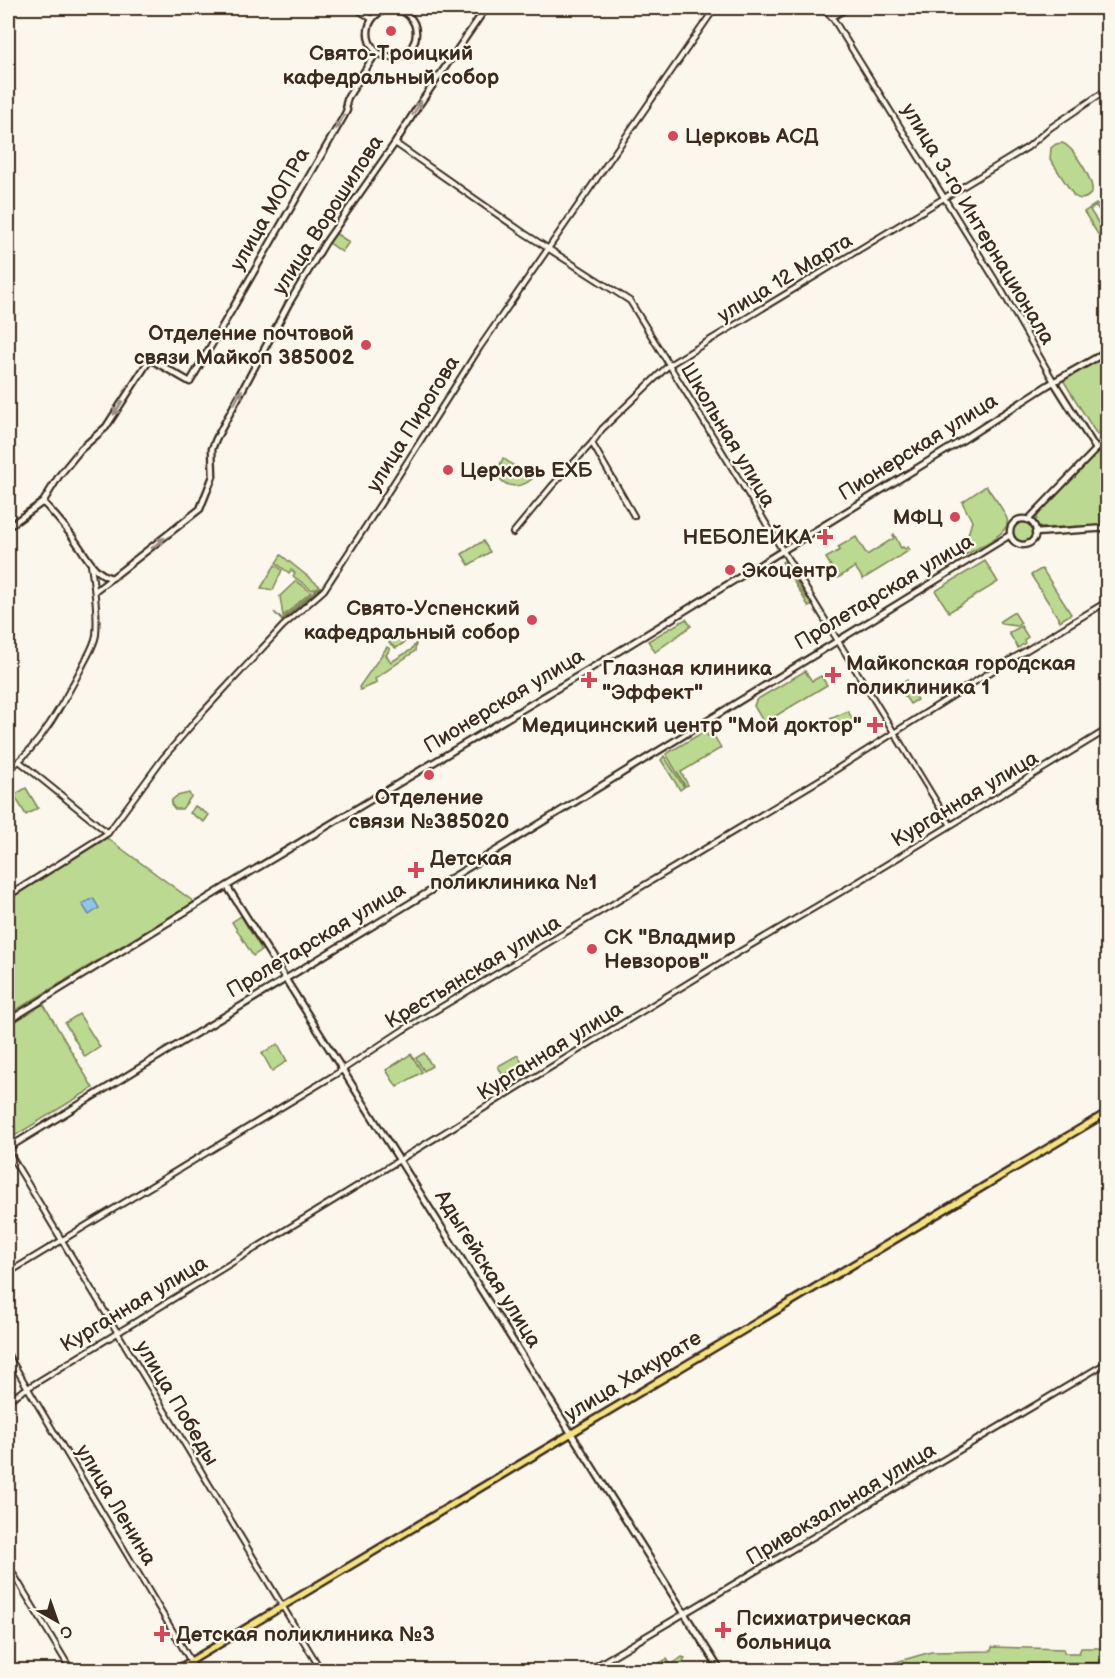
<svg xmlns="http://www.w3.org/2000/svg" width="1115" height="1678" font-family="'Balsamiq Sans',sans-serif">
	<style>
		.green { fill: #bcd991; stroke: #7c8258; stroke-width: 1.5 }
		.water { fill: #8bc7eb; stroke: #6b8899; stroke-width: 1.5 }
		.lines { fill: none; stroke-linecap: round; stroke-linejoin: round }
		.tertiary-casing { stroke: #3b2a1e; stroke-width: 8 }
		.secondary-casing { stroke: #3b2a1e; stroke-width: 9 }
		.primary-casing { stroke: #3b2a1e; stroke-width: 10 }
		.tertiary { stroke: #fbf7ec; stroke-width: 4 }
		.secondary { stroke: #fbf7ec; stroke-width: 4.5 }
		.primary { stroke: #f4e382; stroke-width: 5 }
		.rail-casing { stroke: #3b2a1e; stroke-width: 4 }
		.rail { stroke: #fbf7ec; stroke-width: 1.5; stroke-dasharray: 4.5; stroke-linecap: butt }
		.oneway { fill: #9b9085 }
		.poi-dot { fill: #d1495b; stroke: #fbf7ec; stroke-width: 2 }
		.labels { text-anchor: middle; dominant-baseline: central; stroke-width: 4.5; stroke-linejoin: round; paint-order: stroke }
		.poi-label { font-size: 21px; font-weight: bold; fill: #3b2a1e; stroke: #fbf7ec; text-anchor: start }
		.street-label { font-size: 21px; fill: #3b2a1e; stroke: #fbf7ec }
	</style>
	<rect width="100%" height="100%" fill="#fbf7ec"/>
	<filter id="ink" filterUnits="userSpaceOnUse"><feTurbulence type="fractalNoise" baseFrequency=".0167" numOctaves="2"/><feDisplacementMap in="SourceGraphic" scale="12" xChannelSelector="R" yChannelSelector="G"/><feConvolveMatrix kernelMatrix="1 2 1 2 8 2 1 2 1" color-interpolation-filters="sRGB"/></filter>
	<g filter="url(#ink)">
		<g class="green">
			<path d="M 1062,143 C 1073,146 1094,181 1092,192 C 1087,199 1081,201 1074,196 L 1050,159 L 1051,148 L 1056,144 Z"/>
			<path d="M 1096,204 L 1100,204 L 1102,208 L 1099,210 L 1096,206 L 1090,210 L 1107,237 L 1106,247 L 1084,212 Z"/>
			<path d="M 335,233 L 349,242 L 342,252 L 328,242 Z"/>
			<path d="M 1107,355 L 1107,421 L 1097,435 L 1063,380 Z"/>
			<path d="M 1107,442 L 1107,525 L 1044,528 L 1039,527 L 1036,521 L 1038,514 Z"/>
			<path d="M 503,458 L 532,479 C 520,489 502,489 497,472 Z"/>
			<path d="M 986,486 C 993,496 1003,508 1007,519 C 1012,533 976,549 965,555 L 963,552 L 972,521 L 962,502 Z"/>
			<circle cx="1023" cy="532" r="10"/>
			<path d="M 894,534 L 901,548 L 903,547 L 905,549 L 908,547 L 910,550 L 863,579 L 855,567 L 838,578 L 826,558 L 840,550 L 838,547 L 856,537 L 867,555 L 894,538 L 893,535 Z"/>
			<path d="M 483,541 L 490,552 L 469,565 L 462,554 Z"/>
			<path d="M 281,555 L 321,587 L 282,621 L 274,612 L 282,619 L 319,587 L 312,590 L 293,576 L 295,573 L 291,570 L 289,573 L 276,563 Z"/>
			<path d="M 784,561 L 806,598 L 809,599 L 813,605 L 809,607 L 782,562 Z"/>
			<path d="M 985,561 L 998,582 L 949,612 L 936,592 L 937,590 Z"/>
			<path d="M 275,565 L 282,570 L 273,590 L 261,588 Z"/>
			<path d="M 1041,569 L 1043,570 L 1071,614 L 1060,621 L 1031,575 Z"/>
			<path d="M 296,581 L 311,592 L 283,616 L 280,596 Z"/>
			<path d="M 1014,612 L 1021,623 L 1017,626 L 1002,624 L 1000,621 Z"/>
			<path d="M 686,619 L 691,626 L 655,652 L 648,641 Z"/>
			<path d="M 1021,626 L 1028,637 L 1024,640 L 1025,643 L 1018,648 L 1009,633 Z"/>
			<path d="M 401,630 L 408,631 L 413,637 L 396,648 L 389,643 L 397,632 Z"/>
			<path d="M 416,643 L 415,651 L 375,679 L 377,683 L 360,690 L 359,687 L 387,647 L 390,649 L 386,655 L 391,662 L 411,650 Z"/>
			<path d="M 805,671 L 812,681 L 821,676 L 827,685 L 764,723 L 754,706 L 756,700 Z"/>
			<path d="M 907,680 L 917,700 L 910,704 L 898,686 Z"/>
			<path d="M 848,711 L 855,724 L 843,730 L 838,722 L 833,724 L 830,719 Z"/>
			<path d="M 705,731 L 708,736 L 713,734 L 721,748 L 681,772 L 688,785 L 685,786 L 666,754 Z"/>
			<path d="M 664,756 L 684,787 L 680,790 L 661,760 Z"/>
			<path d="M 26,788 L 38,808 L 26,815 L 14,795 Z"/>
			<path d="M 189,793 L 191,797 L 182,809 L 175,809 L 171,804 L 172,800 L 177,796 Z"/>
			<path d="M 195,806 L 209,815 L 204,822 L 190,813 Z"/>
			<path d="M 107,838 L 194,902 L 8,1015 L 8,900 Z"/>
			<path d="M 241,916 L 262,950 L 253,956 L 232,922 Z"/>
			<path d="M 44,1005 L 93,1088 L 8,1140 L 8,1026 L 40,1006 Z"/>
			<path d="M 79,1014 L 100,1047 L 85,1057 L 65,1023 Z"/>
			<path d="M 278,1044 L 287,1061 L 272,1071 L 262,1053 Z"/>
			<path d="M 424,1053 L 432,1066 L 424,1071 L 416,1058 Z"/>
			<path d="M 411,1054 L 422,1072 L 397,1087 L 386,1070 Z"/>
			<path d="M 518,1055 L 523,1065 L 503,1076 L 498,1066 Z"/>
			<path d="M 992,1647 L 1064,1649 L 1064,1653 L 1079,1653 L 1081,1648 L 1107,1648 L 1107,1670 L 868,1670 L 931,1652 L 991,1651 Z"/>
			<path d="M 682,1657 L 685,1658 C 680,1667 670,1671 660,1670 L 657,1664 L 667,1659 L 671,1665 Z"/>
		</g>
		<path class="water" d="M 93,898 L 99,908 L 89,915 L 82,904 Z"/>
		<g class="lines">
			<defs>
				<g id="tertiary">
					<path d="M 355,8 L 372,19"/>
					<path d="M 832,17 L 1002,291 L 1054,382"/>
					<path d="M 395,143 L 524,233 L 630,301 L 950,824"/>
					<path d="M 592,443 L 634,516"/>
					<path d="M 513,533 L 552,486 L 592,443 L 602,429 L 669,365 L 1028,147 L 1050,128 L 1108,89"/>
					<path d="M 95,591 L 112,578"/>
					<path d="M 19,761 L 108,833"/>
					<path d="M 8,770 C 40,747 63,703 81,669 C 86,658 94,647 96,635 C 98,612 94,587 91,565"/>
					<path d="M 8,896 L 108,833 L 163,758 L 203,712 L 283,626 L 324,590 L 381,503 L 480,347 L 715,8"/>
					<path d="M 8,1151 L 321,1670"/>
					<path d="M 8,1273 L 336,1074 L 403,1030 L 821,779 L 984,676 L 1108,601"/>
					<path d="M 8,1355 L 196,1670"/>
					<path d="M 8,1400 L 729,958 L 858,882 L 1108,729"/>
					<path d="M 8,1565 L 71,1670"/>
					<path d="M 589,1670 L 1108,1362"/>
				</g>
				<g id="secondary">
					<path d="M 823,8 L 832,17 L 847,8"/>
					<circle cx="392" cy="33" r="24"/>
					<path d="M 1054,382 L 1096,449"/>
					<path d="M 43,502 C 56,516 69,531 79,546 C 89,560 95,574 112,578 L 200,509 L 213,476 L 212,449 L 216,439 L 288,305 L 325,243 L 395,143 L 417,108 L 486,8"/>
					<circle cx="1023" cy="532" r="13"/>
					<path d="M 1028,520 L 1108,437"/>
					<path d="M 8,527 L 43,502 L 59,476 L 81,449 L 106,427 L 150,359 L 190,382 L 344,116 L 347,110 L 346,104 L 348,97 L 376,53"/>
					<path d="M 1035,533 L 1108,528"/>
					<path d="M 227,886 L 720,1670"/>
					<path d="M 8,1021 L 227,886 L 598,664 L 963,440 L 1048,385 L 1108,351"/>
					<path d="M 8,1148 L 435,888 L 1010,535"/>
				</g>
				<path id="primary" d="M 176,1670 L 1108,1112"/>
			</defs>
			<use href="#tertiary" class="tertiary-casing"/>
			<use href="#secondary" class="secondary-casing"/>
			<use href="#primary" class="primary-casing"/>
			<use href="#tertiary" class="tertiary"/>
			<use href="#secondary" class="secondary"/>
			<use href="#primary" class="primary"/>
			<defs>
				<path id="rail" d="M 909,1670 L 1000,1665 L 1108,1664"/>
			</defs>
			<use href="#rail" class="rail-casing"/>
			<use href="#rail" class="rail"/>
		</g>
		<defs><path id="oneway-solid" d="M-6-.8H1V-3.2L6.5 0L1 3.2V.8H-6Z" transform="scale(1.5)"/></defs>
		<g class="oneway">
			<use href="#oneway-solid" transform="translate(417 108) rotate(-57)"/>
			<use href="#oneway-solid" transform="translate(340 122) rotate(120)"/>
			<use href="#oneway-solid" transform="translate(238 397) rotate(-62)"/>
			<use href="#oneway-solid" transform="translate(118 408) rotate(123)"/>
			<use href="#oneway-solid" transform="translate(158 543) rotate(-39)"/>
		</g>
	</g>
	<g class="poi-dot">
		<circle cx="391" cy="31" r="6"/>
		<circle cx="673" cy="136" r="6"/>
		<circle cx="366" cy="345" r="6"/>
		<circle cx="448" cy="470" r="6"/>
		<circle cx="955" cy="517" r="6"/>
		<path d="M822 528h6v6h6v6h-6v6h-6v-6h-6v-6h6z"/>
		<circle cx="730" cy="570" r="6"/>
		<circle cx="532" cy="620" r="6"/>
		<path d="M830 666h6v6h6v6h-6v6h-6v-6h-6v-6h6z"/>
		<path d="M586 671h6v6h6v6h-6v6h-6v-6h-6v-6h6z"/>
		<path d="M872 716h6v6h6v6h-6v6h-6v-6h-6v-6h6z"/>
		<circle cx="429" cy="775" r="6"/>
		<path d="M413 861h6v6h6v6h-6v6h-6v-6h-6v-6h6z"/>
		<circle cx="592" cy="949" r="6"/>
		<path d="M720 1621h6v6h6v6h-6v6h-6v-6h-6v-6h6z"/>
		<path d="M159 1625h6v6h6v6h-6v6h-6v-6h-6v-6h6z"/>
	</g>
	<g class="labels">
		<g class="poi-label">
			<text x="391" y="53" text-anchor="middle">Свято-Троицкий<tspan x="391" dy="24">кафедральный собор</tspan></text>
			<text x="685" y="136">Церковь АСД</text>
			<text x="354" y="333" text-anchor="end">Отделение почтовой<tspan x="354" dy="24">связи Майкоп 385002</tspan></text>
			<text x="460" y="470">Церковь ЕХБ</text>
			<text x="943" y="517" text-anchor="end">МФЦ</text>
			<text x="812" y="537" text-anchor="end">НЕБОЛЕЙКА</text>
			<text x="742" y="570">Экоцентр</text>
			<text x="520" y="608" text-anchor="end">Свято-Успенский<tspan x="520" dy="24">кафедральный собор</tspan></text>
			<text x="846" y="663">Майкопская городская<tspan x="846" dy="24">поликлиника 1</tspan></text>
			<text x="602" y="668">Глазная клиника<tspan x="602" dy="24">"Эффект"</tspan></text>
			<text x="862" y="725" text-anchor="end">Медицинский центр "Мой доктор"</text>
			<text x="429" y="797" text-anchor="middle">Отделение<tspan x="429" dy="24">связи №385020</tspan></text>
			<text x="430" y="858">Детская<tspan x="430" dy="24">поликлиника №1</tspan></text>
			<text x="604" y="937">СК "Владмир<tspan x="604" dy="24">Невзоров"</tspan></text>
			<text x="736" y="1618">Психиатрическая<tspan x="736" dy="24">больница</tspan></text>
			<text x="176" y="1634">Детская поликлиника №3</text>
		</g>
		<g class="street-label">
			<text transform="translate(270 209) rotate(-60)">улица МОПРа</text>
			<text transform="translate(328 215) rotate(-57)">улица Ворошилова</text>
			<text transform="translate(978 224) rotate(59)">улица 3-го Интернационала</text>
			<text transform="translate(785 278) rotate(-31)">улица 12 Марта</text>
			<text transform="translate(413 424) rotate(-58)">улица Пирогова</text>
			<text transform="translate(728 435) rotate(59)">Школьная улица</text>
			<text transform="translate(918 447) rotate(-32)">Пионерская улица</text>
			<text transform="translate(884 592) rotate(-31)">Пролетарская улица</text>
			<text transform="translate(504 701) rotate(-31)">Пионерская улица</text>
			<text transform="translate(965 799) rotate(-31)">Курганная улица</text>
			<text transform="translate(316 940) rotate(-31)">Пролетарская улица</text>
			<text transform="translate(473 972) rotate(-31)">Крестьянская улица</text>
			<text transform="translate(550 1051) rotate(-32)">Курганная улица</text>
			<text transform="translate(488 1269) rotate(58)">Адыгейская улица</text>
			<text transform="translate(134 1304) rotate(-31)">Курганная улица</text>
			<text transform="translate(633 1376) rotate(-31)">улица Хакурате</text>
			<text transform="translate(177 1403) rotate(59)">улица Победы</text>
			<text transform="translate(841 1504) rotate(-31)">Привокзальная улица</text>
			<text transform="translate(116 1505) rotate(59)">улица Ленина</text>
		</g>
	</g>
	<rect width="1115" height="1678" fill="none" stroke="#fbf7ec" stroke-width="30"/>
	<rect x="15" y="15" width="1085" height="1648" fill="none" stroke="#3b2a1e" stroke-width="2" filter="url(#ink)"/>
	<g transform="translate(57 1621) rotate(140)" stroke="#fbf7ec" stroke-width="4.5" paint-order="stroke">
	<path d="M0-4.5L10 22L0 15L-10 22Z" fill="#3b2a1e"/>
	<text y="-9" font-size="16" font-weight="bold" text-anchor="middle" fill="#3b2a1e">С</text>
	</g>
</svg>
